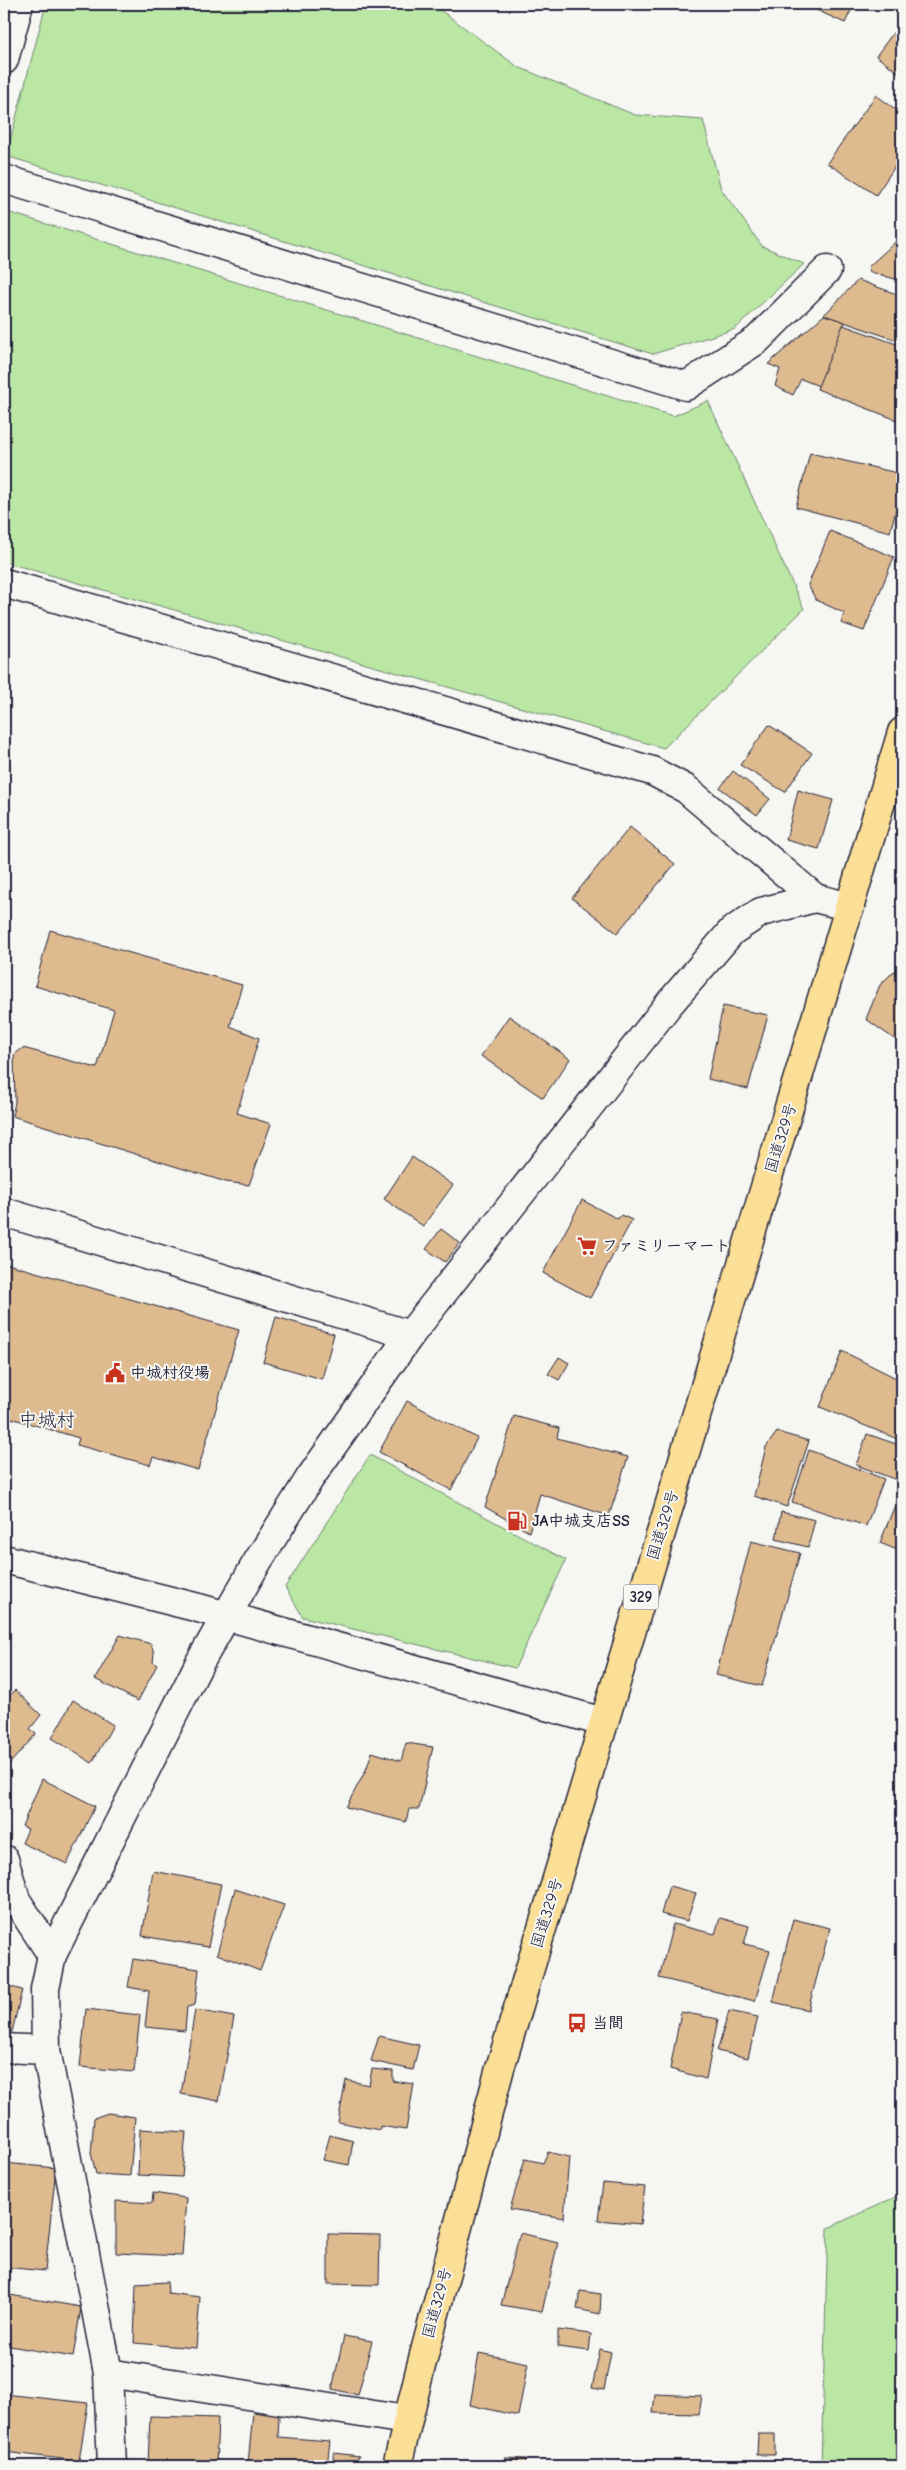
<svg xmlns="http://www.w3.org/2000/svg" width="906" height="2470" font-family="'Comic Neue','Klee One',sans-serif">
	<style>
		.green { fill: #bae7a4; stroke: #6e8470 }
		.building { fill: #deba8f; stroke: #22223b }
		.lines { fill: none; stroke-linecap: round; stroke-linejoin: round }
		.street-casing { stroke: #22223b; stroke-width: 31 }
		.secondary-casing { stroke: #22223b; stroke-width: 31 }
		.highway-casing { stroke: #22223b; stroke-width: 31 }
		.street { stroke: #f6f6f2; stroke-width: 28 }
		.secondary { stroke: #f6f6f2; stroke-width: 28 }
		.highway { stroke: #fbdf96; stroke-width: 28 }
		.labels { text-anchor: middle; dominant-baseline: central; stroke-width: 4; stroke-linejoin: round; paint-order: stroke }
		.shield { fill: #f6f6f2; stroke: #626272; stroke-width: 1 }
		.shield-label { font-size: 15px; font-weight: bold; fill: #22223b }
		.street-label { font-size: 16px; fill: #22223b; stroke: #f6f6f2 }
		.poi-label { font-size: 16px; font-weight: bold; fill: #22223b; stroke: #f6f6f2; text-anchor: start }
		.quarter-label { font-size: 19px; fill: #22223b; stroke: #f6f6f2 }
	</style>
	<rect width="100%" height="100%" fill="#f6f6f2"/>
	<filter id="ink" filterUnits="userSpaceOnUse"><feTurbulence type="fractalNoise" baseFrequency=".02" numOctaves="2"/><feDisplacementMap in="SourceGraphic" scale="10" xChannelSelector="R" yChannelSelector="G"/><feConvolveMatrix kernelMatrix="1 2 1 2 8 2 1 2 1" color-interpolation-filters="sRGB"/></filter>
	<g filter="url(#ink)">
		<g class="green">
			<path d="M 46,4 L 432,4 L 518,67 L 635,115 L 703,120 L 721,189 L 762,246 L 804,264 L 735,329 L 653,354 L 6,156 Z"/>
			<path d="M 4,211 L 673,416 L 708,401 L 804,609 L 664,748 L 4,562 Z"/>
			<path d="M 370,1455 L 566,1560 L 515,1668 L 303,1617 L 285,1587 Z"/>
			<path d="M 902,2194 L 902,2466 L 821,2466 L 828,2228 Z"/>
		</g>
		<g class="building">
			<path d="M 803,4 L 854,4 L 845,23 Z"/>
			<path d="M 902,21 L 902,75 L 876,56 Z"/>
			<path d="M 876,95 L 902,114 L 902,156 L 876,195 L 827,163 Z"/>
			<path d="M 902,236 L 902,281 L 870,272 L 868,267 Z"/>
			<path d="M 858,280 L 902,296 L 902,342 L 824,315 Z"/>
			<path d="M 824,315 L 845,322 L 819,386 L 801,379 L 793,395 L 775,386 L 780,369 L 768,364 Z"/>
			<path d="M 843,325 L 902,346 L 902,422 L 817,389 Z"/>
			<path d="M 810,453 L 902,474 L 902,489 L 890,532 L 796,507 Z"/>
			<path d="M 830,531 L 894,557 L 864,631 L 841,623 L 844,613 L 816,600 L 808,585 Z"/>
			<path d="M 769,725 L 812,753 L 785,792 L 740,765 Z"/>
			<path d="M 733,771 L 770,799 L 757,815 L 720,788 Z"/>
			<path d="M 798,790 L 833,800 L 819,849 L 786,840 Z"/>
			<path d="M 630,827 L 675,864 L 617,933 L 572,898 Z"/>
			<path d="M 50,930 L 242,985 L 230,1026 L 259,1038 L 237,1113 L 271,1124 L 249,1185 L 226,1182 L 12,1116 L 15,1102 L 14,1055 L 23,1048 L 97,1068 L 114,1010 L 35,986 Z"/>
			<path d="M 894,971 L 902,977 L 902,1040 L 900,1043 L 866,1019 L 880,985 Z"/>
			<path d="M 723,1006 L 768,1015 L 748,1089 L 708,1079 Z"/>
			<path d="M 509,1016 L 570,1059 L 543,1098 L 481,1056 Z"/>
			<path d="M 412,1157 L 453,1185 L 423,1226 L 384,1199 Z"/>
			<path d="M 582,1200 L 618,1219 L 621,1215 L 632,1220 L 590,1298 L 543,1273 Z"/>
			<path d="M 441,1229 L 460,1243 L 445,1262 L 426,1249 Z"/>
			<path d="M 4,1263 L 239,1330 L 198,1470 L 153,1457 L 150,1465 L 77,1445 L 79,1438 L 4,1416 Z"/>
			<path d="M 276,1317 L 334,1334 L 322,1379 L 263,1362 Z"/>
			<path d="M 842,1351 L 902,1381 L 902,1441 L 820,1407 Z"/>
			<path d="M 559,1357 L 569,1363 L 559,1380 L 548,1374 Z"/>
			<path d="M 407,1401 L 477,1438 L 451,1490 L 379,1452 Z"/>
			<path d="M 514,1416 L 559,1428 L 557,1438 L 628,1457 L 609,1516 L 540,1494 L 529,1532 L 485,1507 Z"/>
			<path d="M 777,1432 L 809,1441 L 787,1507 L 754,1496 L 766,1447 Z"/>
			<path d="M 867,1434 L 902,1446 L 902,1466 L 897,1480 L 856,1465 Z"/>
			<path d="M 809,1450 L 884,1479 L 866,1526 L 792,1502 Z"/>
			<path d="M 902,1487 L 902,1552 L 880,1543 Z"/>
			<path d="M 781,1512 L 815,1520 L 808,1547 L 776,1539 Z"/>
			<path d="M 751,1541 L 800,1553 L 762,1686 L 716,1675 Z"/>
			<path d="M 120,1635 L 151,1644 L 154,1653 L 153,1662 L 157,1665 L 138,1701 L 95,1679 Z"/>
			<path d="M 15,1690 L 41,1715 L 30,1729 L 36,1734 L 4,1770 L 4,1703 Z"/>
			<path d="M 73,1700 L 113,1725 L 92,1763 L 52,1738 Z"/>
			<path d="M 406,1743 L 433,1747 L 419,1809 L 409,1809 L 406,1822 L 346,1807 L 366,1770 L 372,1752 L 401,1761 Z"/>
			<path d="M 42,1779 L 95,1806 L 67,1864 L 22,1843 L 28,1829 L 22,1826 Z"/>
			<path d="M 153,1871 L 221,1884 L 208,1947 L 142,1936 Z"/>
			<path d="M 669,1886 L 696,1893 L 687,1921 L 661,1914 Z"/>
			<path d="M 235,1889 L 284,1905 L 260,1971 L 217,1954 Z"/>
			<path d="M 720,1918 L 749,1926 L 744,1944 L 770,1950 L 755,2001 L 659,1978 L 673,1924 L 715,1934 Z"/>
			<path d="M 793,1919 L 830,1928 L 808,2010 L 773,2002 Z"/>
			<path d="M 133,1959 L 199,1969 L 195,2005 L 187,2007 L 185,2031 L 145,2027 L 149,1991 L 128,1987 Z"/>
			<path d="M 4,1985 L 22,1990 L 12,2032 L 4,2029 Z"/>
			<path d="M 86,2009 L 140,2015 L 134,2072 L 80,2067 Z"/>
			<path d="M 195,2010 L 234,2017 L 219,2101 L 181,2094 Z"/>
			<path d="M 729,2011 L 758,2017 L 748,2058 L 717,2051 Z"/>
			<path d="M 681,2012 L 718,2019 L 706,2079 L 670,2069 Z"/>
			<path d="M 379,2036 L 419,2045 L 413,2070 L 371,2061 Z"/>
			<path d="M 372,2069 L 393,2071 L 393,2081 L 414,2084 L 406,2130 L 380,2126 L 380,2130 L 338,2122 L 346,2080 L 369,2085 Z"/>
			<path d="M 108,2113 L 135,2117 L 130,2176 L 96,2174 L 91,2153 L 94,2118 Z"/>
			<path d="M 140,2129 L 186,2132 L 182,2177 L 138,2175 Z"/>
			<path d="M 330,2135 L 353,2141 L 349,2165 L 323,2160 Z"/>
			<path d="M 548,2152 L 569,2157 L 564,2218 L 510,2209 L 525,2159 L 543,2163 Z"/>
			<path d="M 4,2163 L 56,2168 L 45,2271 L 4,2267 Z"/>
			<path d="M 603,2183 L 645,2187 L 640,2224 L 598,2220 Z"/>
			<path d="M 153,2193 L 186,2198 L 182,2256 L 116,2253 L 116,2201 L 152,2203 Z"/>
			<path d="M 520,2233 L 558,2242 L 542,2312 L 501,2305 Z"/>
			<path d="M 328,2234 L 380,2235 L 379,2285 L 328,2284 Z"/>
			<path d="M 167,2282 L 168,2293 L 200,2297 L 196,2348 L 134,2343 L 136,2284 Z"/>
			<path d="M 580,2291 L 601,2294 L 600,2314 L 577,2309 Z"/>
			<path d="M 4,2294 L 81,2307 L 73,2357 L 4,2345 Z"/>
			<path d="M 558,2330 L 591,2334 L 589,2351 L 558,2347 Z"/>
			<path d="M 344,2336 L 372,2341 L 358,2395 L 332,2389 Z"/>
			<path d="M 600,2349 L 611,2352 L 604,2390 L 592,2388 Z"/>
			<path d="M 479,2353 L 528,2363 L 518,2416 L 470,2405 Z"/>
			<path d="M 4,2394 L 88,2403 L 79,2461 L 4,2452 Z"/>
			<path d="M 655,2394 L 702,2396 L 699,2414 L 653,2413 Z"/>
			<path d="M 253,2412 L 279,2416 L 278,2437 L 330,2441 L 327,2466 L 268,2466 L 248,2464 Z"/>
			<path d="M 150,2416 L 218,2418 L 216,2466 L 148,2465 Z"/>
			<path d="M 758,2434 L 775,2434 L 775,2455 L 757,2455 Z"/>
			<path d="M 334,2453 L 359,2456 L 357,2466 L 332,2466 Z"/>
			<path d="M 505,2458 L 526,2459 L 525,2466 L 505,2466 Z"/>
		</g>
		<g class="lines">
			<defs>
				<g id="street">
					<path d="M 4,60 L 19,4"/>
					<path d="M 4,179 L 686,386 L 757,340 L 827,270"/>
					<path d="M 4,583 L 652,771 L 686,789 L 815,898"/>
					<path d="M 4,1212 L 410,1335"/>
					<path d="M 4,1859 L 16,1900 L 52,1955"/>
					<path d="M 4,2048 L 46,2050"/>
					<path d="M 108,2373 L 406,2420"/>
				</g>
				<g id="secondary">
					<path d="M 4,1559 L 195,1607 L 603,1722"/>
					<path d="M 112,2466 L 108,2373 L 46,2050 L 45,1989 L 52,1955 L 200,1662 L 256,1564 L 310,1478 L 410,1335 L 669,1004 L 732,931 L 761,912 L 815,898 L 850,907"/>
				</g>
				<path id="highway" d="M 397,2466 L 420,2370 L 500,2068 L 902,732"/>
			</defs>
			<use href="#street" class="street-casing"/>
			<use href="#secondary" class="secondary-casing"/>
			<use href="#highway" class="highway-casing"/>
			<use href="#street" class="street"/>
			<use href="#secondary" class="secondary"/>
			<use href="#highway" class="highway"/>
		</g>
	</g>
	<defs>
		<symbol id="supermarket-bare" viewBox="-9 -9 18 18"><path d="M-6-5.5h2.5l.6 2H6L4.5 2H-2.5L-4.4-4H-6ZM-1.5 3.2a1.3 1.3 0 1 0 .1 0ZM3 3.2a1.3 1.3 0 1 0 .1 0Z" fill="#c8321e" stroke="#f6f6f2" stroke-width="2.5" paint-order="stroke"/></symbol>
		<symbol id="civic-bare" viewBox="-9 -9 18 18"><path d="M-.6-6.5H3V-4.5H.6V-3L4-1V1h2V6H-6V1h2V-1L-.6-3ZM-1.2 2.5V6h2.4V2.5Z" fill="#c8321e" stroke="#f6f6f2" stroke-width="2.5" paint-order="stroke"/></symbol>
		<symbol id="fuel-bare" viewBox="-9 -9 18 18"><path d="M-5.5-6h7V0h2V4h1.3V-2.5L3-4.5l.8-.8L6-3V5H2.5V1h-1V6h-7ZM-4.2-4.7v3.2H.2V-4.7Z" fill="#c8321e" stroke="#f6f6f2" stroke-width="2.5" paint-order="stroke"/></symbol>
		<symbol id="bus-bare" viewBox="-9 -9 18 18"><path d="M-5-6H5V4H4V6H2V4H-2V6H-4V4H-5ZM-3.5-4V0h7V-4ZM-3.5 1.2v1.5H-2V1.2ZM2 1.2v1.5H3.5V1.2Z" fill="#c8321e" stroke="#f6f6f2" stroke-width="2.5" paint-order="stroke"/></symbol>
	</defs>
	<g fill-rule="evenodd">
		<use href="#supermarket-bare" x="573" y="1232" width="28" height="28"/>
		<use href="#civic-bare" x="101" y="1359" width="28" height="28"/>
		<use href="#fuel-bare" x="503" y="1507" width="28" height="28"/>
		<use href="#bus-bare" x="563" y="2009" width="28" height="28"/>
	</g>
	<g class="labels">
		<rect class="shield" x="623.5" y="1584.5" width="35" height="25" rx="4"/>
		<g class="shield-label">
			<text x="641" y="1597">329</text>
		</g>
		<g class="street-label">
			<text transform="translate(781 1138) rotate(-73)">国道329号</text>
			<text transform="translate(663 1525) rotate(-73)">国道329号</text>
			<text transform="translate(547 1913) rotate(-73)">国道329号</text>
			<text transform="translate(437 2303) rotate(-75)">国道329号</text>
		</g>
		<g class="poi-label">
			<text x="602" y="1246">ファミリーマート</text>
			<text x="130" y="1373">中城村役場</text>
			<text x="532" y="1521">JA中城支店SS</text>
			<text x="592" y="2023">当間</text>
		</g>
		<g class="quarter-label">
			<text x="47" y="1420">中城村</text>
		</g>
	</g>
	<rect width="906" height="2470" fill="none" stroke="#f6f6f2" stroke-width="20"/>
	<rect x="10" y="10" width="886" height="2450" fill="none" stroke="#22223b" stroke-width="2" filter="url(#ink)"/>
</svg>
